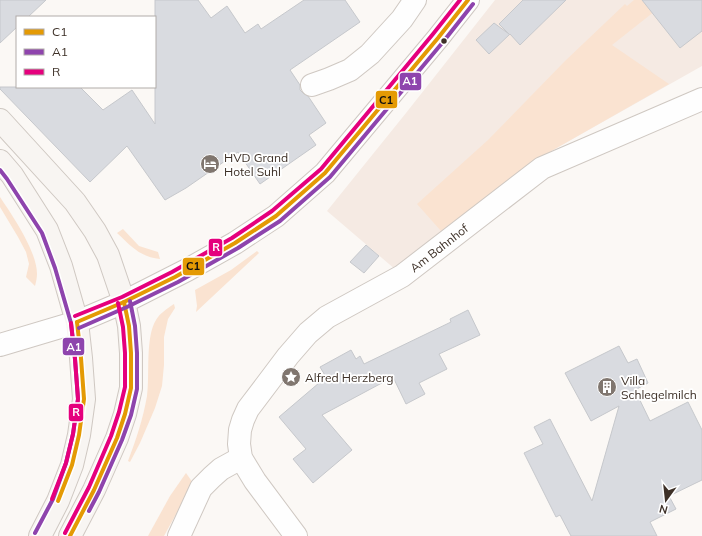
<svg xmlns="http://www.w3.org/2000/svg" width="702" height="536" font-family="Mulish,sans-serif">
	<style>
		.built { fill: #f5eae3 }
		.green { fill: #fae3d1 }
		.building { fill: #d9dbe0; stroke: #c6c8cc }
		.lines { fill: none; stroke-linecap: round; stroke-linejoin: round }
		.street-casing { stroke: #cfc8c2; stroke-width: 24 }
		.secondary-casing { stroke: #cfc8c2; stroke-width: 24 }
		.street { stroke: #fefefe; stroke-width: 22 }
		.secondary { stroke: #f8f5f2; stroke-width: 22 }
		.bus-1-casing { stroke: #fff; stroke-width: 7 }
		.bus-2-casing { stroke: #fff; stroke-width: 7 }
		.bus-3-casing { stroke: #fff; stroke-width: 7 }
		.bus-1 { stroke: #e49a04; stroke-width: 4 }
		.bus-2 { stroke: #8e44ad; stroke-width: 4 }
		.bus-3 { stroke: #e5007d; stroke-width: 4 }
		.bus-dot { fill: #3d3027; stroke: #fff; stroke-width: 1.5 }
		.labels { text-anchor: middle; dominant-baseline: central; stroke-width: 3.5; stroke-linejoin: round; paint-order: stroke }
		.poi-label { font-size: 12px; fill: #3d3027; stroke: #fff; text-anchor: start }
		.street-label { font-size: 12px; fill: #3d3027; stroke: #fff }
		.line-badge { stroke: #fff; stroke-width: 1.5 }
		.badge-label { font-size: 11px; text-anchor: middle; font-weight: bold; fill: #fff }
		.pale-badge-label { font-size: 11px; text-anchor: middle; font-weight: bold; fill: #111 }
	</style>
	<rect width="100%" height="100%" fill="#fbf8f5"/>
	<path class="built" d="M 495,0 L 702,0 L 702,66 L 539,158 L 396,270 L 327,211 L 406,113 Z"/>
	<g class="green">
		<path d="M 634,0 L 669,0 L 612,45 L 669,84 L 539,158 L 441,231 L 417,204 L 488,140 L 565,61 L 625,4 L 627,6 Z"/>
		<path d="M 0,197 C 12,215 37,251 37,274 C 37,278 36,282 35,286 L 26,277 L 29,264 L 26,252 L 18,237 L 0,207 Z"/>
		<path d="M 123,229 L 139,246 L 158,252 L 160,259 C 140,257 131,246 117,233 Z"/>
		<path d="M 257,251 L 259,253 L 196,312 L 197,306 L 195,290 L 231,270 Z"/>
		<path d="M 174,304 L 175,308 L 168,319 L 164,337 L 164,365 L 162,386 L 155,408 L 140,443 L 130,462 L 128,461 C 136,440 143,419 147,396 C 150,374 145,338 156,320 C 160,313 168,308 174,304 Z"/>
		<path d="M 186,473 L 193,483 L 164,536 L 148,536 L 170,496 Z"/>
	</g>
	<g class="building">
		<path d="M 0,0 L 46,0 L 28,17 L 17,17 L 17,27 L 0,43 Z"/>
		<path d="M 155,0 L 198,0 L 211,18 L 227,6 L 245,33 L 258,24 L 261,29 L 304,0 L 345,0 L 360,22 L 290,70 L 300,85 L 300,90 L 304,94 L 308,96 L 326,123 L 309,135 L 316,145 L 260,184 L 238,152 L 186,188 L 165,200 L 127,146 L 90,182 L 0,89 L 0,87 L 80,87 L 103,110 L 132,90 L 155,124 Z"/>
		<path d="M 523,0 L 566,0 L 520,45 L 510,34 L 489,54 L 476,40 L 494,23 L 509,34 L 499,24 Z"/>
		<path d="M 642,0 L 702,0 L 702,31 L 680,48 Z"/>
		<path d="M 366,245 L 379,256 L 364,273 L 350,262 Z"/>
		<path d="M 468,310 L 480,335 L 439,354 L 447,369 L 419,383 L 425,394 L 406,404 L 393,377 L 322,415 L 352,450 L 313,483 L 293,459 L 306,449 L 279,417 L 326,377 L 320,367 L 351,350 L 356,359 L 360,356 L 364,364 L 451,322 L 450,319 Z"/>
		<path d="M 619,346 L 628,363 L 637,359 L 648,383 L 635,390 L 650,421 L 688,402 L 702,430 L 702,480 L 669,496 L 676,509 L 650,522 L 657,536 L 571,536 L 560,515 L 556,517 L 524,453 L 543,444 L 534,427 L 550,419 L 592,501 L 619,406 L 591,421 L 565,373 Z"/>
	</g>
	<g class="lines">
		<defs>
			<g id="street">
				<path d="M 312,85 L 329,79 L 350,70 L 370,54 L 402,19 L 415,0"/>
				<path d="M 0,345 L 77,322 L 124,302 L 187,270 L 235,243 L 276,216 L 325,173 L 438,38 L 468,0"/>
				<path d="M 179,536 L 201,488 L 212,477 L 221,469 L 241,458"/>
				<path d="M 296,536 L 255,481 L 241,458 L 239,444 L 240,430 L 243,420 L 248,409 L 288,356 L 308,333 L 327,317 L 402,276 L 542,168 L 702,99"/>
			</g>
			<g id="secondary">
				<path d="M 0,120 L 75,202 L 95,231 L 108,255 L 124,302 L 129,326 L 131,353 L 131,388 L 125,414 L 117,438 L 94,490 L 70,536"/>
				<path d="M 0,161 L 12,175 L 47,230 L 61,266 L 77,322 L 81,358 L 84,399 L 79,435 L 72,465 L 58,501 L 40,536"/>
			</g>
		</defs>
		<use href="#street" class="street-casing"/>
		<use href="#secondary" class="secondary-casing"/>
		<use href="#street" class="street"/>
		<use href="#secondary" class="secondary"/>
		<defs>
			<g id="bus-1">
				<path d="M 77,322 L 124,302 L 175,277 L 235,243 L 276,216 L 325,173 L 438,38 L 468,0"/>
				<path d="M 58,501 L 72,465 L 79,435 L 84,399 L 81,358 L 77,322"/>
				<path d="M 70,536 L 94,490 L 117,438 L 125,414 L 131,388 L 131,353 L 129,326 L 124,302"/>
			</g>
			<g id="bus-2">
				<path d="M 0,170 L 7,179 L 42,233 L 55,268 L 71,323 L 75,359 L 78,399 L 73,434 L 66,463 L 53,499 L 35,533"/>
				<path d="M 79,328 L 127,307 L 178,282 L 238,248 L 280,221 L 330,177 L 443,42 L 473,4"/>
				<path d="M 89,511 L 99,492 L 122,440 L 131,415 L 137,389 L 137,353 L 135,326 L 130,301"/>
			</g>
			<g id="bus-3">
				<path d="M 75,316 L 122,297 L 172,272 L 232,238 L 272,211 L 321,169 L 433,34 L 460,0"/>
				<path d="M 52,499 L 66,463 L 73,434 L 78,399 L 75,359 L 71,323"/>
				<path d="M 65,533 L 89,487 L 111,436 L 119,412 L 125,387 L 125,353 L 123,327 L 118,303"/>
			</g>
		</defs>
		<use href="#bus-1" class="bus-1-casing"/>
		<use href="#bus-2" class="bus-2-casing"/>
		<use href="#bus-3" class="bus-3-casing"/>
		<use href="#bus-1" class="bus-1"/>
		<use href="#bus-2" class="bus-2"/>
		<use href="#bus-3" class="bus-3"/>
	</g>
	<defs>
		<symbol id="hotel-disc" viewBox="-11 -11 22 22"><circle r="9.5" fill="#80766f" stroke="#fff"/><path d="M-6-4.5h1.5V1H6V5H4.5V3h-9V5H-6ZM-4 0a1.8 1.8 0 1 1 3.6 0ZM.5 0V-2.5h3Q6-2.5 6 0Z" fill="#fff"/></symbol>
		<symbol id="sight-disc" viewBox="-11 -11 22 22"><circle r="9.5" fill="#80766f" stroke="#fff"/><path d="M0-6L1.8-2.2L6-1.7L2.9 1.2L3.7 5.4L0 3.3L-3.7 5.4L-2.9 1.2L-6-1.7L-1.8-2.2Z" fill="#fff"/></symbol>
		<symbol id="building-disc" viewBox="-11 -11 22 22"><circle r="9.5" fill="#80766f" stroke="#fff"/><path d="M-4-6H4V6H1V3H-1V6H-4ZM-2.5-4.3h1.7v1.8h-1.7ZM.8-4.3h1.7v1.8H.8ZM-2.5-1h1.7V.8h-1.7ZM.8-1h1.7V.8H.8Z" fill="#fff"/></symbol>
	</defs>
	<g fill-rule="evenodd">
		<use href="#hotel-disc" x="199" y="153" width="22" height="22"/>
		<use href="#sight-disc" x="280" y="366" width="22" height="22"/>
		<use href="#building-disc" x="596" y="376" width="22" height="22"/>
	</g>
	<circle class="bus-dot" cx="444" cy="41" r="3.5"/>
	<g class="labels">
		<g class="poi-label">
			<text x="224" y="157">HVD Grand<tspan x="224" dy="14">Hotel Suhl</tspan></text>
			<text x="305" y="377">Alfred Herzberg</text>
			<text x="621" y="380">Villa<tspan x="621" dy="14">Schlegelmilch</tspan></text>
		</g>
		<g class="street-label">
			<text transform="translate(439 248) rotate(-38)">Am Bahnhof</text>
		</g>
	</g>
	<g class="line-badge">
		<rect x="399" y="72" width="23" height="19" rx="4" fill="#8e44ad"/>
		<rect x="375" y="90" width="23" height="19" rx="4" fill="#e49a04"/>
		<rect x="208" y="238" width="15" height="19" rx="4" fill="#e5007d"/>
		<rect x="182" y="257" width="23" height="19" rx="4" fill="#e49a04"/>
		<rect x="62" y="337" width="23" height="19" rx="4" fill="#8e44ad"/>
		<rect x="68" y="403" width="16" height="19" rx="4" fill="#e5007d"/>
	</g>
	<g class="badge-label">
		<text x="410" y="85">A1</text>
		<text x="216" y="251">R</text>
		<text x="74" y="351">A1</text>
		<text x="76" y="416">R</text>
	</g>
	<g class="pale-badge-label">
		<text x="386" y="104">C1</text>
		<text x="193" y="270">C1</text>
	</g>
	<rect x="16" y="16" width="140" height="72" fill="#ffffff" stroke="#b1aca9"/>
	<rect x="24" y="29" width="20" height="6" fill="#e49a04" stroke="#b1aca9"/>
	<text x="52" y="36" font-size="12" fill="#3d3027">C1</text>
	<rect x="24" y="49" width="20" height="6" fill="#8e44ad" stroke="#b1aca9"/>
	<text x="52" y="56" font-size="12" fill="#3d3027">A1</text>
	<rect x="24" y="69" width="20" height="6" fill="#e5007d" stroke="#b1aca9"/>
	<text x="52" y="76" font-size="12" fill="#3d3027">R</text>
	<g transform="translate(666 500) rotate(195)" stroke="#ffffff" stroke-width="3" paint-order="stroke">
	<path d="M0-3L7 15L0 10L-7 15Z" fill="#3d3027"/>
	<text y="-6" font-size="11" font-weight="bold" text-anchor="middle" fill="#3d3027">N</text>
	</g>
</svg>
